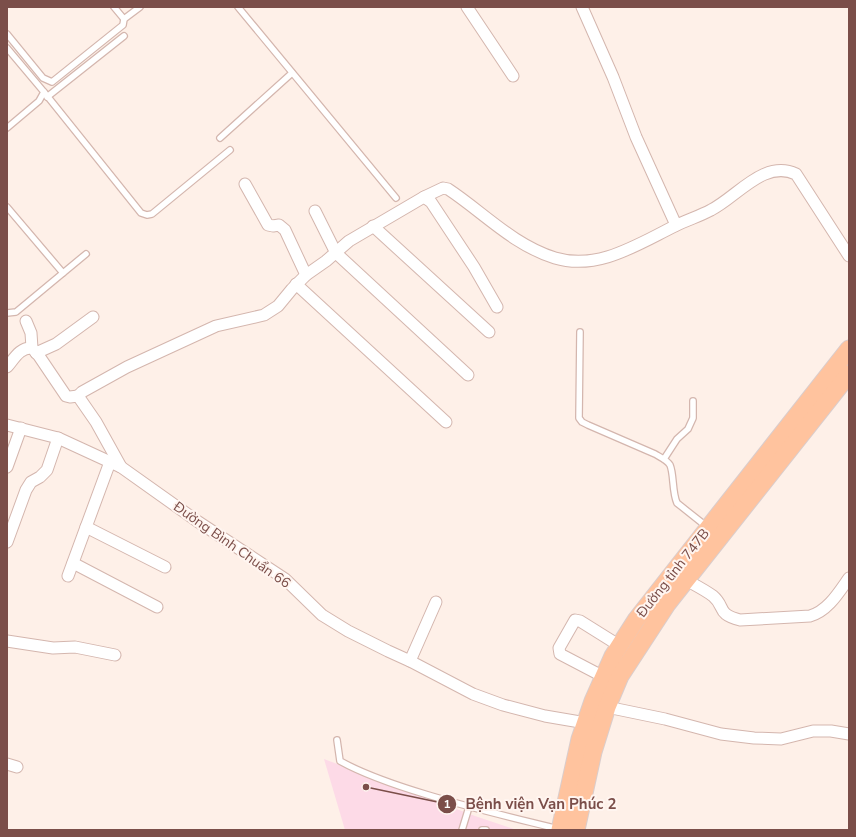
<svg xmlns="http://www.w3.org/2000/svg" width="856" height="837" font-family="'Nunito Sans',sans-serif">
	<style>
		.medical { fill: #fddae7 }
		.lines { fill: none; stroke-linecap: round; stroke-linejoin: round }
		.service-casing { stroke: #d4b6ae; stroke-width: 8 }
		.minor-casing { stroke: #d4b6ae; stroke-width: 13 }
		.primary-casing { stroke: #dacdcc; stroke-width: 19 }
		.service { stroke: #fff; stroke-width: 5.5 }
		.minor { stroke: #fff; stroke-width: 11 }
		.primary { stroke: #ffc39e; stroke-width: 17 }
		.labels { text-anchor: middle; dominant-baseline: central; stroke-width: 4; stroke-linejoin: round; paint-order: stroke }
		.street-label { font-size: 14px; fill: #7b4e49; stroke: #fff5f0 }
		.leader { fill: none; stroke: #7b4e49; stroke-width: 1.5 }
		.callout-dot { fill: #7b4e49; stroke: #fff5f0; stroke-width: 1.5 }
		.mark-label { font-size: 12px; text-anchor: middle; font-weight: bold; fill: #fff }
		.callout-label { font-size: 15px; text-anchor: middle; font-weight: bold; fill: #7b4e49; stroke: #fff5f0; stroke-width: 4; stroke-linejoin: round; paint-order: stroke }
	</style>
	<rect width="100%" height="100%" fill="#fef0e8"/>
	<path class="medical" d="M 324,759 L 475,816 L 517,830 L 345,830 Z"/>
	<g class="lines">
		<defs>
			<g id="service">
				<path d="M 114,7 L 124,19"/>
				<path d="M 238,7 L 396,198"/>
				<path d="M 7,34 L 43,78 L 52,82 L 123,25 L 124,19 L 140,7"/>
				<path d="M 7,48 L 44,92 L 39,101 L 7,128"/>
				<path d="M 44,92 L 141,213 L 147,215 L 152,214 L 230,150"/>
				<path d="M 47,97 L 124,36"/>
				<path d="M 220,138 L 292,73"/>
				<path d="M 7,207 L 63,273"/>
				<path d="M 7,313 L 16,312 L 86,254"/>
				<path d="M 580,332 L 579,418 L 582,422 L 588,425 L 655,454 C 660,457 667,460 670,465 C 674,474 672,492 677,503 L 706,526"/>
				<path d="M 664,459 L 677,439 L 688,429 L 693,418 L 693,401"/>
				<path d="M 337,740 L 340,761 C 367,776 398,786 428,795 C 471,808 514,818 558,829"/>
				<path d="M 462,830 L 469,807"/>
				<path d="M 482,830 L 486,830"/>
			</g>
			<g id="minor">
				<path d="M 467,7 L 513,76"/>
				<path d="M 582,7 L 613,77 L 636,137 L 676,225"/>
				<path d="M 245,184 L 268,225 L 273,226 L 279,225 L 285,230 L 306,275"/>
				<path d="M 424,197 L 443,188 L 448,189 C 483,212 513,245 555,258 C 598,271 638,244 675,226 C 687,220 700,216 711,210 C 737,197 764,159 796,174 L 849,256"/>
				<path d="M 315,211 L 336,253 L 468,375"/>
				<path d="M 373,226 L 489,332"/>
				<path d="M 296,284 L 446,422"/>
				<path d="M 26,321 L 31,333 L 32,348"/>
				<path d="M 36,353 L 56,344 L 93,317"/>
				<path d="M 7,367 C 14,359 20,347 32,348 L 39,356 L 66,396 L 70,397 L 78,396"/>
				<path d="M 7,425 L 58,438 L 121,467 L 197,521 L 285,579 L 322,615 L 348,631 L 388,651 L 410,661 L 473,694 L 503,705 L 545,716 L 586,723"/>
				<path d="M 7,467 L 21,428"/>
				<path d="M 121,467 L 96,422 L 78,396 L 82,392 L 127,367 L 216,326 L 264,315 L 278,306 L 292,289 L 306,275 L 326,261 L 349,241 L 424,197 L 431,202 L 474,267 L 497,307"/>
				<path d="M 86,527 L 165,567"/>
				<path d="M 7,542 L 26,490 L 31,482 L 40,477 L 47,470 L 58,438"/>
				<path d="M 73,563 L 157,607"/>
				<path d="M 68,576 L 110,462"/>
				<path d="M 686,580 C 695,585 705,590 713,596 C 726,607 716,614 740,620 L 810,616 C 828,611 839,592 849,578"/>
				<path d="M 7,641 L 53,648 L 75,647 L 115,655"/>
				<path d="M 410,661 L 436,602"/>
				<path d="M 604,677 L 560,654 L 559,648 L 575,620 L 580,621 L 620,646"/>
				<path d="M 607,707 L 665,719 L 721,734 L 754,738 L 781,739 L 813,731 L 831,731 L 849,734"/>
				<path d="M 7,764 L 17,767"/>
			</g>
			<g id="primary">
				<path d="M 560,830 L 580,739 L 593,701 L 613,656 L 636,620 L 849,349"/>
				<path d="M 576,830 L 593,752 L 607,707 L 620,676 L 667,604 L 849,374"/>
			</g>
		</defs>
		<use href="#service" class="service-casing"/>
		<use href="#minor" class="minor-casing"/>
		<use href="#primary" class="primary-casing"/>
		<use href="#service" class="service"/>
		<use href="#minor" class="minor"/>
		<use href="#primary" class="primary"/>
	</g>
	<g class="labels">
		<g class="street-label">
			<text transform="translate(232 545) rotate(35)">Đường Bình Chuẩn 66</text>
			<text transform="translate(673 573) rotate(-52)">Đường tỉnh 747B</text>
		</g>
	</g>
	<path class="leader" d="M366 787L447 804"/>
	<g class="callout-dot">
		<circle cx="366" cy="787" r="4"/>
		<circle cx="447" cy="804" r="10"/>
	</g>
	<g class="mark-label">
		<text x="447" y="808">1</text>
	</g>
	<g class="callout-label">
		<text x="541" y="809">Bệnh viện Vạn Phúc 2</text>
	</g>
	<rect width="856" height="837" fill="none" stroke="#7b4e49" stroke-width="16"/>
</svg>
